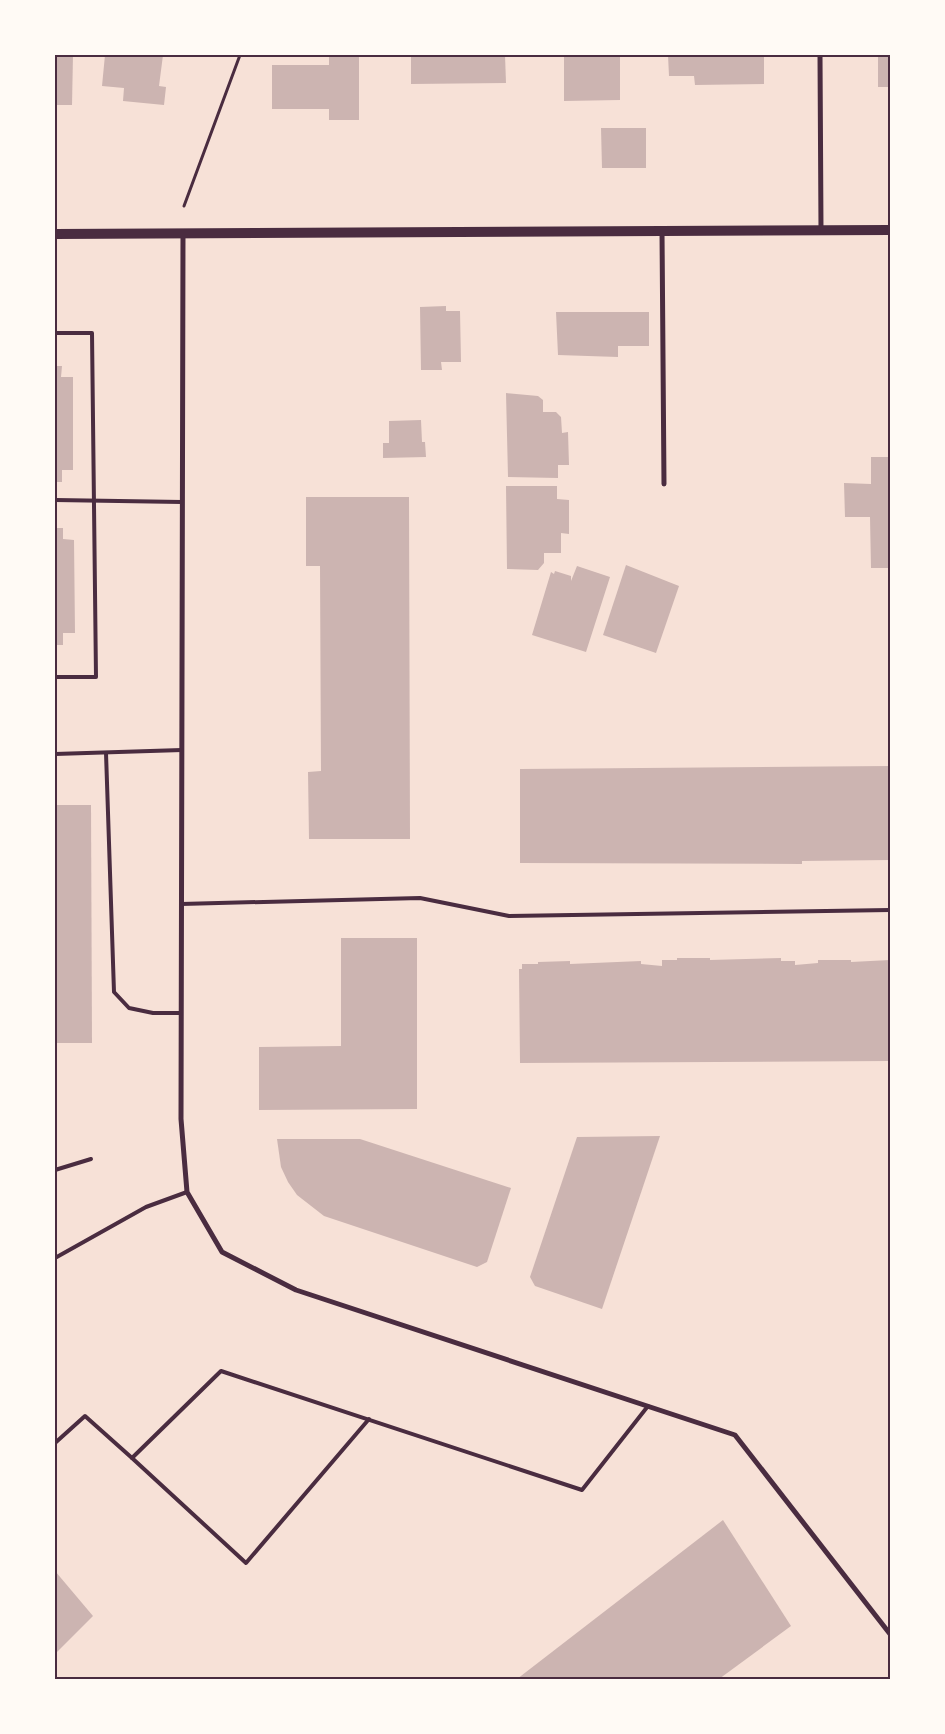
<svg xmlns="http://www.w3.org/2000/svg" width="945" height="1734" font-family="Karla,sans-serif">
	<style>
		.building { fill: #ccb4b1 }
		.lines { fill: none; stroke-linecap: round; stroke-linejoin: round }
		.path { stroke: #4a2c40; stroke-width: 3 }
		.service { stroke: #4a2c40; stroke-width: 4 }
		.minor { stroke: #4a2c40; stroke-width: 5 }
		.secondary { stroke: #4a2c40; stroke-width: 10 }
		.neatline { fill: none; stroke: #4a2c40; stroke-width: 2 }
	</style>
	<rect width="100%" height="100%" fill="#f7e1d7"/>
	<g class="building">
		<path d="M 55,55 L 73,55 L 72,105 L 55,105 Z"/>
		<path d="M 105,55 L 163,55 L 159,86 L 166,87 L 164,105 L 123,101 L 124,88 L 102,86 Z"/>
		<path d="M 329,55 L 359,55 L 359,120 L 329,120 L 329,109 L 272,109 L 272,65 L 329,65 Z"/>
		<path d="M 411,55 L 505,55 L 506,83 L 411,84 Z"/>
		<path d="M 564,55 L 620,55 L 620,100 L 564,101 Z"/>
		<path d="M 668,55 L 764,55 L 764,84 L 695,85 L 694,76 L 669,76 Z"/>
		<rect x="878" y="55" width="12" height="32"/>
		<path d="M 601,128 L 646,128 L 646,168 L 602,168 Z"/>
		<path d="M 446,306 L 446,311 L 460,311 L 461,362 L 441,362 L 442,370 L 421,370 L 420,307 Z"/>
		<path d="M 556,312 L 649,312 L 649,346 L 618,346 L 618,357 L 558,355 Z"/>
		<path d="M 55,366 L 62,366 L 61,377 L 73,377 L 73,470 L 62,470 L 62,482 L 55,482 Z"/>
		<path d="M 506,393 L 538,396 L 543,400 L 543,412 L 556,412 L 561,417 L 562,433 L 568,432 L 569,465 L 558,465 L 558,478 L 508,477 Z"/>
		<path d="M 421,420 L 422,442 L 425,442 L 426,457 L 383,458 L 383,443 L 389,443 L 389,421 Z"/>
		<path d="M 871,457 L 890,457 L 890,568 L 871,568 L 870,517 L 845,517 L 844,483 L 871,484 Z"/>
		<path d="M 506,486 L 557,486 L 557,499 L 569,500 L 569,534 L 561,533 L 561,553 L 544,553 L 544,563 L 538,570 L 507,569 Z"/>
		<path d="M 306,497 L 409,497 L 410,839 L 309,839 L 308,772 L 321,771 L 320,566 L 306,566 Z"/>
		<path d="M 55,528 L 63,528 L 63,539 L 74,540 L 75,633 L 63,633 L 63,645 L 55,645 Z"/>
		<path d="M 626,565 L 679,586 L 656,653 L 603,635 Z"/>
		<path d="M 577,566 L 610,577 L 586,652 L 532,635 L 551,572 L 554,574 L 555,571 L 571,576 L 571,581 Z"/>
		<path d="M 890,766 L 890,860 L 802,861 L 802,864 L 520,863 L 520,769 Z"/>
		<path d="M 55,805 L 91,805 L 92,1043 L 55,1043 Z"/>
		<path d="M 341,938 L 417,938 L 417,1109 L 259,1110 L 259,1047 L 341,1046 Z"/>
		<path d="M 677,958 L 710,958 L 710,960 L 781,958 L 781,961 L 795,961 L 795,965 L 818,963 L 818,960 L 851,960 L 851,962 L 890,960 L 890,1061 L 520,1063 L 519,969 L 522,969 L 522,964 L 538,964 L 538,962 L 570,961 L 570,964 L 641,961 L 641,964 L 662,966 L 662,960 L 677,960 Z"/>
		<path d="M 660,1136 L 602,1309 L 535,1286 L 530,1277 L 577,1137 Z"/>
		<path d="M 277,1139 L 360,1139 L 511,1188 L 487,1262 L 477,1267 L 324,1216 L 297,1195 L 288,1182 L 281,1167 Z"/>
		<path d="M 723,1520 L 791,1626 L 719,1679 L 517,1679 Z"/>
		<path d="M 55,1571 L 93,1616 L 55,1654 Z"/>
	</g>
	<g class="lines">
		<path class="path" d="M 184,206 L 240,55"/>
		<g class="service">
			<path d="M 55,333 L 92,333 L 96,677 L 55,677"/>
			<path d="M 55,500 L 182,502"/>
			<path d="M 106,753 L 114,992 L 129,1008 L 153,1013 L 181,1013"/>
			<path d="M 55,754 L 182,750"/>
			<path d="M 181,904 L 420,898 L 509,916 L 890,910"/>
			<path d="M 55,1170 L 91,1159"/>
			<path d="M 55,1258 L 146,1207 L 187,1192"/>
			<path d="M 55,1443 L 85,1416 L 132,1458 L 221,1371 L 582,1490 L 648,1406"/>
			<path d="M 132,1458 L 246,1563 L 369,1419"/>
			<path d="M 128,1679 L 131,1679"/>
		</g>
		<g class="minor">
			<path d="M 820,55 L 821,230"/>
			<path d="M 662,231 L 664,484"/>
			<path d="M 183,234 L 181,1119 L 187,1192 L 222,1252 L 296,1290 L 735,1435 L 890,1634"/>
		</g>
		<path class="secondary" d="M 55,234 L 890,230"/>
	</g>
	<rect width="945" height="1734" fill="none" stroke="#fffaf5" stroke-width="112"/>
	<rect x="56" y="56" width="833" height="1622" class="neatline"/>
</svg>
